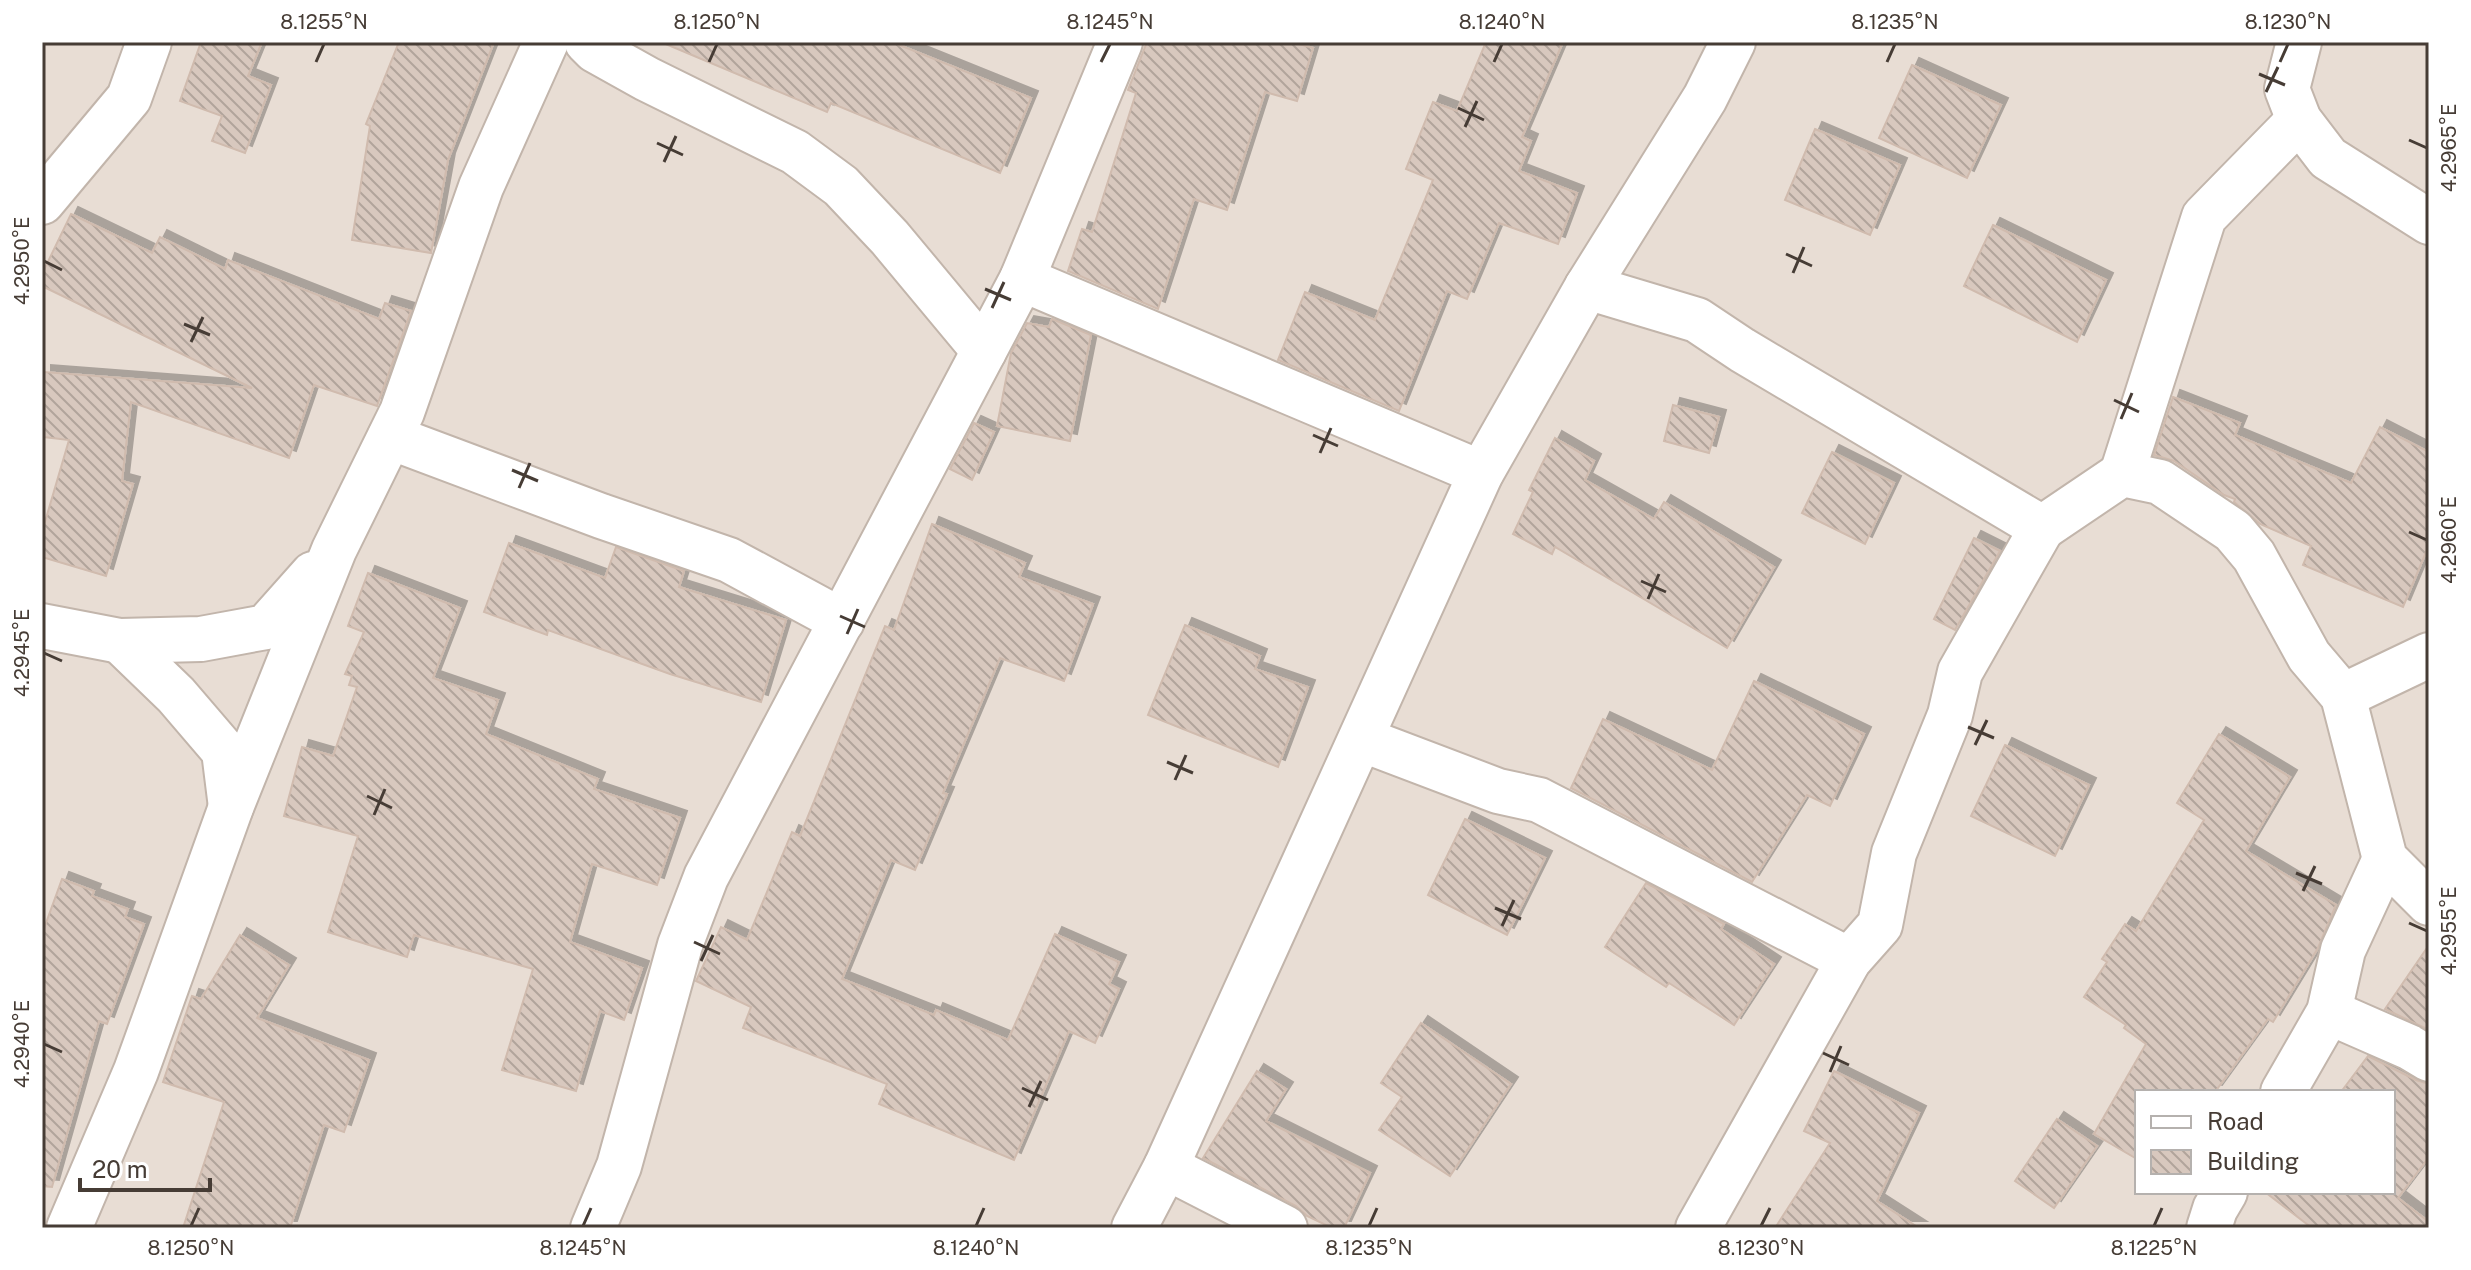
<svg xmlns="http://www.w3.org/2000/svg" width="2471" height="1270" font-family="'Public Sans',sans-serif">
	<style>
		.residential { fill: #e8ddd4; fill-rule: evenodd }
		.building { fill: url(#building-back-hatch); stroke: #d0bbae; stroke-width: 2; filter: url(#shadow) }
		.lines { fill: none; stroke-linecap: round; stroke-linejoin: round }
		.minor-casing { stroke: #c2b5ab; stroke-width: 48 }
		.minor { stroke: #fff; stroke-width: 44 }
		.ticks { fill: none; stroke: #463c35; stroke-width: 3 }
		.neatline { fill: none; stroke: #463c35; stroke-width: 3 }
		.ticks-label { font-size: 20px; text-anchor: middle; fill: #463c35 }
	</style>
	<defs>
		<pattern id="building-back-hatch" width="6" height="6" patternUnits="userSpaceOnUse" patternTransform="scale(2)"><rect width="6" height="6" fill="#d8c8be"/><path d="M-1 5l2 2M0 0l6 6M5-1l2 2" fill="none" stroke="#b1a49b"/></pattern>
		<filter id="shadow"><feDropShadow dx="7" dy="-7" stdDeviation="0" flood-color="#0004"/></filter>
	</defs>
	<rect width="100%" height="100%" fill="#f3ece6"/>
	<path class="residential" d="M 42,42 L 2429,42 L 2429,1228 L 42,1228 ZM 2137,1092 L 2393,1092 L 2393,1192 L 2137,1192 Z"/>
	<g class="building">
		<path d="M 201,42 L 262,42 L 248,76 L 271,85 L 245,153 L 212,141 L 222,116 L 180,101 Z"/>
		<path d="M 399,42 L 494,42 L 448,160 L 431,253 L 352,240 L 370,126 L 366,124 Z"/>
		<path d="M 661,42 L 892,42 L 1031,98 L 1000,173 L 831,103 L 827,112 Z"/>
		<path d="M 1147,42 L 1292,42 L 1313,48 L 1297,101 L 1265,92 L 1227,210 L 1194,199 L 1158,309 L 1068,271 L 1082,229 L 1092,232 L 1136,93 L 1128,90 Z"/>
		<path d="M 1486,42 L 1563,42 L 1522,137 L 1531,141 L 1519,171 L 1577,193 L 1558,244 L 1499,223 L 1467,299 L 1447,291 L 1399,411 L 1278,360 L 1305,292 L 1375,320 L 1433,180 L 1406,169 L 1433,102 L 1457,111 Z"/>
		<path d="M 1912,65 L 2001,105 L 1967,178 L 1879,138 Z"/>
		<path d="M 1815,129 L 1900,165 L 1870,235 L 1785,200 Z"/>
		<path d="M 71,214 L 152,253 L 160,237 L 225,269 L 228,260 L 379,319 L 385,303 L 411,311 L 377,406 L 314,385 L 289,458 L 131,402 L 122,481 L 133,484 L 106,576 L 42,557 L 42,532 L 69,440 L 44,437 L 44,372 L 252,388 L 42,286 L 42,274 Z"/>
		<path d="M 1993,225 L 2106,280 L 2077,342 L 1964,286 Z"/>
		<path d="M 1052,319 L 1091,335 L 1070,441 L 997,426 L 1011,353 L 1027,323 L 1049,327 Z"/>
		<path d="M 2173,397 L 2240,423 L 2235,435 L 2351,483 L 2380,427 L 2429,452 L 2429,545 L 2403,607 L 2303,565 L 2311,546 L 2260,524 L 2234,502 L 2235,499 L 2224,495 L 2174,461 L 2154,455 Z"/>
		<path d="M 1673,405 L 1719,417 L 1709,453 L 1664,441 Z"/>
		<path d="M 974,423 L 994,432 L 972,480 L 950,469 Z"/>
		<path d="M 1555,438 L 1594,461 L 1585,480 L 1654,519 L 1664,502 L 1774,567 L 1727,648 L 1555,547 L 1552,554 L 1513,534 L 1533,492 L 1529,490 Z"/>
		<path d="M 1832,452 L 1894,483 L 1865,544 L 1802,513 Z"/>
		<path d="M 932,524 L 1025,563 L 1019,577 L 1093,604 L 1064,681 L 1000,658 L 943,793 L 947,794 L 915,870 L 891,860 L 842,979 L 934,1015 L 936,1010 L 1008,1040 L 1055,934 L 1119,962 L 1109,984 L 1119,989 L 1095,1043 L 1069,1031 L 1014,1160 L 879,1104 L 887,1084 L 743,1028 L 751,1007 L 696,981 L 721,927 L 747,940 L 792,832 L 800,836 L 885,626 L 894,630 Z"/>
		<path d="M 1974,538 L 2000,551 L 1955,630 L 1934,619 Z"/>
		<path d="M 509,543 L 605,578 L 616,547 L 684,571 L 679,587 L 786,620 L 761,702 L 670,674 L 548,630 L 547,635 L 484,612 Z"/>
		<path d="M 368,573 L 460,608 L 433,678 L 498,700 L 486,734 L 598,779 L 594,789 L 680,818 L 657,885 L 592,864 L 570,942 L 642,968 L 624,1020 L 600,1011 L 576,1091 L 502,1070 L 533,969 L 414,935 L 407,957 L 328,932 L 358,836 L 284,816 L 302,747 L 333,756 L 357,687 L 349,685 L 352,676 L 345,674 L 364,632 L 348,626 Z"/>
		<path d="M 1185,625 L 1260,656 L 1255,669 L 1308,687 L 1278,767 L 1148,715 Z"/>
		<path d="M 1754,681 L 1864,734 L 1830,806 L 1807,795 L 1752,882 L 1571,788 L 1603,719 L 1712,770 Z"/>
		<path d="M 2219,734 L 2290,777 L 2246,851 L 2336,905 L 2318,948 L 2273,1022 L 2268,1019 L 2215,1092 L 2137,1092 L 2137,1159 L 2094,1134 L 2146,1044 L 2124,1028 L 2126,1025 L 2084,997 L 2107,962 L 2102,959 L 2125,924 L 2136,931 L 2204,820 L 2177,803 Z"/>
		<path d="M 2005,745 L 2089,785 L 2055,856 L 1971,816 Z"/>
		<path d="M 1465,819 L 1545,858 L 1507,935 L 1428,895 Z"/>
		<path d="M 62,879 L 94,891 L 92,896 L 128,909 L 125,917 L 144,924 L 107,1024 L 99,1021 L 52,1187 L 42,1186 L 42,934 Z"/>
		<path d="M 1646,883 L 1724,924 L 1721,929 L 1774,964 L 1734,1025 L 1669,983 L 1666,987 L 1605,947 Z"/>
		<path d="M 240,935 L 289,965 L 257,1018 L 369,1060 L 344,1132 L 324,1125 L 290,1228 L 183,1228 L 224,1102 L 163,1082 L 192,996 L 201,999 Z"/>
		<path d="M 2429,945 L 2429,1030 L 2385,1009 Z"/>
		<path d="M 1421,1023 L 1511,1084 L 1450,1176 L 1379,1130 L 1402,1097 L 1381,1083 Z"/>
		<path d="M 2368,1056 L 2416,1080 L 2429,1084 L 2429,1157 L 2398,1198 L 2429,1222 L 2429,1228 L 2312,1228 L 2265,1192 L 2390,1192 L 2393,1194 L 2393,1092 L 2341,1092 Z"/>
		<path d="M 1257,1071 L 1286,1089 L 1266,1121 L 1370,1173 L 1344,1228 L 1332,1228 L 1307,1216 L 1296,1206 L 1203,1158 Z"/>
		<path d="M 1834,1071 L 1919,1113 L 1877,1201 L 1919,1228 L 1775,1228 L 1830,1143 L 1804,1131 Z"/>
		<path d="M 2057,1119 L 2097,1146 L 2054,1208 L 2015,1181 Z"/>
	</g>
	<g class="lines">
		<defs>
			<g id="minor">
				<path d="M 587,42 L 595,50 L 647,79 L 795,152 L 841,186 L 890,238 L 984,351"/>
				<path d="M 2299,42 L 2287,89 L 2299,120 L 2328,158 L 2429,222"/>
				<path d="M 42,202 L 129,98 L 149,42"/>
				<path d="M 1022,279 L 1481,473"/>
				<path d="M 1587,287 L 1697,320 L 1742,350 L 2042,528 L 2122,474 L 2160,482 L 2233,531 L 2254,556 L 2309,656 L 2343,696 L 2385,859 L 2429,903"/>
				<path d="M 390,437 L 601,516 L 729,560 L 842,621"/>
				<path d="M 2122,474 L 2204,217 L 2299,120"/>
				<path d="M 42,626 L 120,641 L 201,639 L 266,627 L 313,574"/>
				<path d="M 120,641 L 176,695 L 224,751 L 231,807"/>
				<path d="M 2343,696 L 2429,655"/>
				<path d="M 1361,739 L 1498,791 L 1539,800 L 1849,960"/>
				<path d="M 2329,1012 L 2409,1047 L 2429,1059"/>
				<path d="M 2283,1092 L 2329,1012 L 2343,950 L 2385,859"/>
				<path d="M 1166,1167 L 1285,1228"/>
				<path d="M 69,1228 L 136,1071 L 231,807 L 334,550 L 402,412 L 481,187 L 546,42"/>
				<path d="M 593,1228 L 619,1166 L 680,945 L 706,877 L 1022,279 L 1120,42"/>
				<path d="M 1134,1228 L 1166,1167 L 1481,473 L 1587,287 L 1705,98 L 1733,42"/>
				<path d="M 1698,1228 L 1849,960 L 1880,925 L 1894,853 L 1950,715 L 1960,672 L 2042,528"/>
				<path d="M 2209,1228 L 2215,1209 L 2225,1192"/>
			</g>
		</defs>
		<use href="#minor" class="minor-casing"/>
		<use href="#minor" class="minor"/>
	</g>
	<path class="ticks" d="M 316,62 L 324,44M 709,62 L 717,44M 1101,62 L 1110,44M 1494,62 L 1502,44M 1887,62 L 1895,44M 2280,62 L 2288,44M 2259,74 L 2285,85M 2266,92 L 2278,67M 1458,108 L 1484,120M 1465,127 L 1477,101M 2409,140 L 2427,148M 657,143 L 683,155M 664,162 L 676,136M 1786,254 L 1812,266M 44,261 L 62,270M 1793,273 L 1804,247M 985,289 L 1011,300M 992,308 L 1004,282M 184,324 L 210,335M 191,342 L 203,317M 2114,400 L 2139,412M 2121,419 L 2132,393M 1313,435 L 1338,446M 1320,453 L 1331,428M 512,470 L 538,481M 519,488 L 530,463M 2409,532 L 2427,540M 1641,581 L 1666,592M 1648,599 L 1659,574M 840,616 L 865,627M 847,634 L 858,609M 44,653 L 62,661M 1968,727 L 1994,738M 1975,745 L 1987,720M 1167,762 L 1193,773M 1175,780 L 1186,755M 367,796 L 392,808M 374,815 L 385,789M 2296,873 L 2322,884M 2303,891 L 2315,866M 1495,908 L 1521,919M 2409,923 L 2427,931M 1502,926 L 1514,900M 694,942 L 720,954M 701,961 L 713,935M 44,1044 L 62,1052M 1823,1053 L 1849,1065M 1830,1072 L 1841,1046M 1022,1088 L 1048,1100M 1029,1107 L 1041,1081M 191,1226 L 199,1208M 583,1226 L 591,1208M 976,1226 L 984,1208M 1369,1226 L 1377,1208M 1761,1226 L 1770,1208M 2154,1226 L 2162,1208"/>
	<rect width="2471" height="1270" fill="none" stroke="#ffffff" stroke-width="88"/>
	<rect x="2135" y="1090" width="260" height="104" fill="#ffffff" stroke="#b5b1ae" stroke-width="2"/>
	<rect x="2151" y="1116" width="40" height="12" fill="#ffffff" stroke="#b5b1ae" stroke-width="2"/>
	<text x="2207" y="1130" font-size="24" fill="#463c35">Road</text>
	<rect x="2151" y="1150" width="40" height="24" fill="url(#building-back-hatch)" stroke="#b5b1ae" stroke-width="2"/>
	<text x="2207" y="1170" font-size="24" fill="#463c35">Building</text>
	<path d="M80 1178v12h130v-12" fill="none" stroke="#463c35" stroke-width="4"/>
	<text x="92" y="1178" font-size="24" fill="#463c35" stroke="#ffffff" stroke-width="6" paint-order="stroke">20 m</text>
	<rect x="44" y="44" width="2383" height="1182" class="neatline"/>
	<g class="ticks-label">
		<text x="324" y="29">8.1255°N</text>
		<text x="717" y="29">8.1250°N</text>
		<text x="1110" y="29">8.1245°N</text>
		<text x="1502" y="29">8.1240°N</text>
		<text x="1895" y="29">8.1235°N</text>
		<text x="2288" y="29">8.1230°N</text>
		<text transform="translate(2449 148) rotate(-90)" y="7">4.2965°E</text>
		<text transform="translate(22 261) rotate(-90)" y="7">4.2950°E</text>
		<text transform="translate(2449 540) rotate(-90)" y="7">4.2960°E</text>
		<text transform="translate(22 653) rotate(-90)" y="7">4.2945°E</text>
		<text transform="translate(2449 931) rotate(-90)" y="7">4.2955°E</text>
		<text transform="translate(22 1044) rotate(-90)" y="7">4.2940°E</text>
		<text x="191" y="1255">8.1250°N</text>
		<text x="583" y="1255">8.1245°N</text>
		<text x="976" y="1255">8.1240°N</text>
		<text x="1369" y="1255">8.1235°N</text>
		<text x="1761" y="1255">8.1230°N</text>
		<text x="2154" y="1255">8.1225°N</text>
	</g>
</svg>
